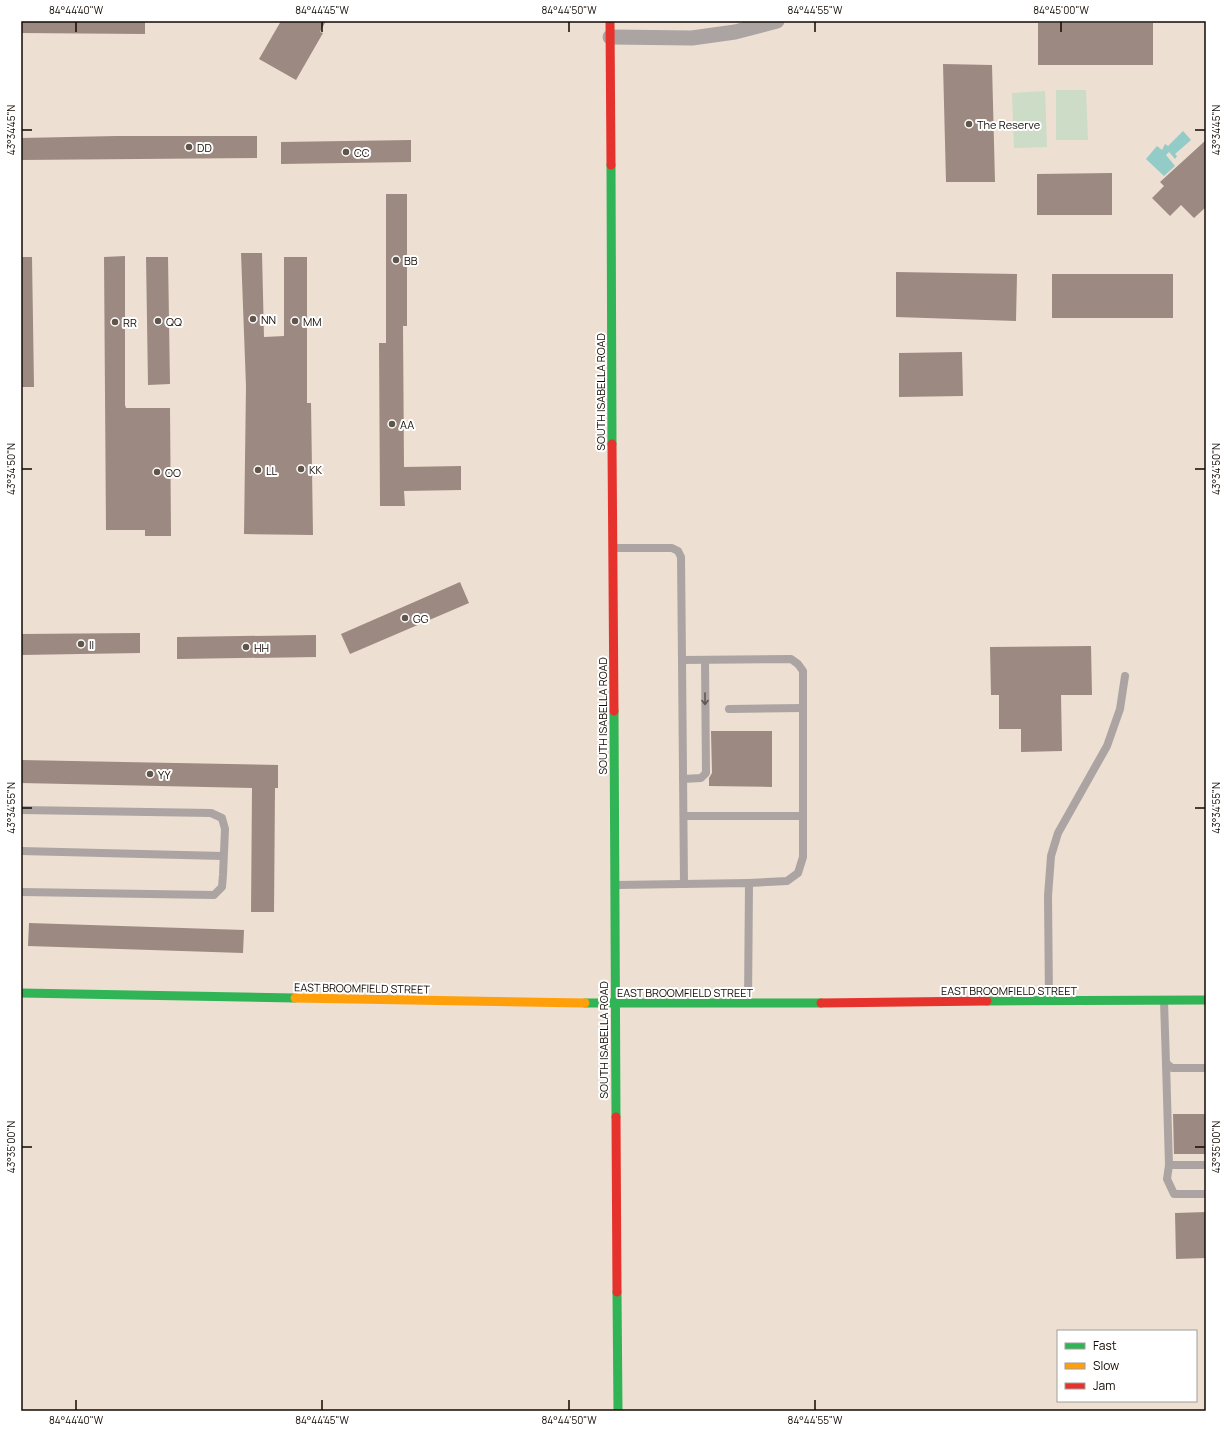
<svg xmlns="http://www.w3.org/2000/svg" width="1227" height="1432" font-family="Manrope,sans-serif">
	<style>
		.green { fill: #ccdcc7 }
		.water { fill: #92cbc8 }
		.building { fill: #9c8a82 }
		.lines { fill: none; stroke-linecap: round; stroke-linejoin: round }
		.lane { stroke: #aca4a2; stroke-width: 8 }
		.street { stroke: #aca4a2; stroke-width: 15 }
		.fast { stroke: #30b455; stroke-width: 9 }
		.slow { stroke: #ff9f0a; stroke-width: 9 }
		.jam { stroke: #e5322d; stroke-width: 9 }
		.oneway { stroke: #605752 }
		.ticks { fill: none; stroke: #130a03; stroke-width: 1.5 }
		.poi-dot { fill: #5f554b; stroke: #fff; stroke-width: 1.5 }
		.labels { text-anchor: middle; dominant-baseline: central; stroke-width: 4; stroke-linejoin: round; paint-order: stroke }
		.poi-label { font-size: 11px; fill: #130a03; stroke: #fff; text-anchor: start }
		.street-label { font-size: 11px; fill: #130a03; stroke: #fff }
		.neatline { fill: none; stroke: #130a03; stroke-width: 1.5 }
		.ticks-label { font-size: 10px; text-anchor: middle; fill: #130a03 }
	</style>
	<rect width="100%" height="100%" fill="#eddfd1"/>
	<g class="green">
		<path d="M 1056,90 L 1086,90 L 1088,140 L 1056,140 Z"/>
		<path d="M 1045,91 L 1047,147 L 1014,148 L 1012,93 Z"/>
	</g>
	<path class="water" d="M 1183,131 L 1191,140 L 1175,154 L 1177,156 L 1175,159 L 1169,152 L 1166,155 L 1175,166 L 1164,176 L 1146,159 L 1157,146 L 1162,150 L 1165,144 L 1168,146 Z"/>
	<g class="building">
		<path d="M 21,21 L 145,21 L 145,34 L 21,33 Z"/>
		<path d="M 281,21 L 326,21 L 320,32 L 323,33 L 296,80 L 259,59 Z"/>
		<rect x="1038" y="23" width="115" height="42"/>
		<path d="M 943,64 L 992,65 L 995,182 L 946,182 Z"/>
		<path d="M 116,136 L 257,136 L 257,158 L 21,160 L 21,138 Z"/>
		<path d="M 411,140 L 411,162 L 281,164 L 281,142 Z"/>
		<path d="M 1206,140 L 1206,207 L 1194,218 L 1181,205 L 1170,216 L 1152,198 L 1164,186 L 1160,182 Z"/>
		<path d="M 1112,173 L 1112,215 L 1037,215 L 1037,174 Z"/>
		<path d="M 386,194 L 407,194 L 407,326 L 403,326 L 404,467 L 461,466 L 461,490 L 404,491 L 405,506 L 380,506 L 379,343 L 386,343 Z"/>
		<path d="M 241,253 L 262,253 L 264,337 L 284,336 L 284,257 L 307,257 L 307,403 L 311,403 L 313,535 L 244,534 L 246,386 Z"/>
		<path d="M 125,256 L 125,405 L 126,408 L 170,408 L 171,536 L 145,536 L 145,530 L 106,530 L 104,257 Z"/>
		<path d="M 21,257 L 32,257 L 34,387 L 21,387 Z"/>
		<path d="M 146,257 L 168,257 L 170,384 L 148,385 Z"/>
		<path d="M 896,272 L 1017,274 L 1016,321 L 896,317 Z"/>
		<rect x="1052" y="274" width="121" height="44"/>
		<path d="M 962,352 L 963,396 L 899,397 L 899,353 Z"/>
		<path d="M 460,582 L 469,603 L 350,654 L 341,634 Z"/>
		<path d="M 140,633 L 140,653 L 21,655 L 21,634 Z"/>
		<path d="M 316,635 L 316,657 L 177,659 L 177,637 Z"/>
		<path d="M 1091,646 L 1092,695 L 1061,695 L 1062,751 L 1021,752 L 1021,729 L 999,729 L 999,695 L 991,695 L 990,647 Z"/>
		<path d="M 711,731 L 772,731 L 772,787 L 709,786 L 709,778 L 712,773 Z"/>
		<path d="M 21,760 L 278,765 L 278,788 L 275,788 L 274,912 L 251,912 L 252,788 L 21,783 Z"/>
		<path d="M 29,923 L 244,930 L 243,953 L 28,946 Z"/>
		<path d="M 1173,1114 L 1206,1114 L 1206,1154 L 1174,1154 Z"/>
		<path d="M 1206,1212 L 1206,1258 L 1176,1259 L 1175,1213 Z"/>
	</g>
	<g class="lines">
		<g class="lane">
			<path d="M 614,548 L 672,548 L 678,551 L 681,557 L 682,660 L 791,659 L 798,664 L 803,671 L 803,857 L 798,873 L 787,881 L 749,883"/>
			<path d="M 682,660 L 684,884"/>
			<path d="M 729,709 L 803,708"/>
			<path d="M 683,779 L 701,778 L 706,773 L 705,660"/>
			<path d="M 21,810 L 211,813 L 222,818 L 225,829 L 223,875 L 222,887 L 214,895 L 21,892"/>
			<path d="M 684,816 L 803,816"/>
			<path d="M 21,851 L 223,856"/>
			<path d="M 616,885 L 749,883 L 748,1002"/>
			<path d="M 1049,1001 L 1048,896 L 1051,856 L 1058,833 L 1107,746 L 1120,709 L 1125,676"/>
			<path d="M 1164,1001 L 1166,1063 L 1172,1068 L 1206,1068"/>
			<path d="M 1166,1063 L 1169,1165 L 1167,1179 L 1174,1194 L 1206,1194"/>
			<path d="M 1169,1165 L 1206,1165"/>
		</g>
		<path class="street" d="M 610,37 L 692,38 L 735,32 L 777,21"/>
		<g class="fast">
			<path d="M 611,165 L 612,444"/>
			<path d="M 614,711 L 616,1117"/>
			<path d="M 21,993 L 295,998"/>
			<path d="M 987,1001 L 1206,1000"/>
			<path d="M 585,1003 L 821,1003"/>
			<path d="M 617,1292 L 618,1411"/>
		</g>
		<path class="slow" d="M 295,998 L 585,1003"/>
		<g class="jam">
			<path d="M 610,21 L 611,165"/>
			<path d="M 612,444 L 614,711"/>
			<path d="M 821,1003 L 987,1001"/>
			<path d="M 616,1117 L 617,1292"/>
		</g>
	</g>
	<defs><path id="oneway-shaft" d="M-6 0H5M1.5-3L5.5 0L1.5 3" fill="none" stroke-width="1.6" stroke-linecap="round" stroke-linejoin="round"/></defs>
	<use class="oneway" href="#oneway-shaft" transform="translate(705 699) rotate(90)"/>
	<path class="ticks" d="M 76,22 L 76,32M 322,22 L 322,32M 569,22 L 569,32M 815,22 L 815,32M 1061,22 L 1061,32M 22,130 L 32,130M 1195,130 L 1205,130M 22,469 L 32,469M 1195,469 L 1205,469M 22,808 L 32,808M 1195,808 L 1205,808M 22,1147 L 32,1147M 1195,1147 L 1205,1147M 76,1400 L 76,1410M 322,1400 L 322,1410M 569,1400 L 569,1410M 815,1400 L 815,1410"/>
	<g class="poi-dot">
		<circle cx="969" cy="124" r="4"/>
		<circle cx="189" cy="147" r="4"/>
		<circle cx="346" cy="152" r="4"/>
		<circle cx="396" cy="260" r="4"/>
		<circle cx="253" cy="319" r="4"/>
		<circle cx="158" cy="321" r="4"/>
		<circle cx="295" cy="321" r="4"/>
		<circle cx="115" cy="322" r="4"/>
		<circle cx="392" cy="424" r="4"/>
		<circle cx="301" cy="469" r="4"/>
		<circle cx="258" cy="470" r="4"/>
		<circle cx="157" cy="472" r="4"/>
		<circle cx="405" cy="618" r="4"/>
		<circle cx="81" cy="644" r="4"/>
		<circle cx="246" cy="647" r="4"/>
		<circle cx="150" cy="774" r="4"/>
	</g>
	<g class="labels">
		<g class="poi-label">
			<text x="977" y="124">The Reserve</text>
			<text x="197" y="147">DD</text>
			<text x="354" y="152">CC</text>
			<text x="404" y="260">BB</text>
			<text x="261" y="319">NN</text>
			<text x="166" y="321">QQ</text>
			<text x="303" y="321">MM</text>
			<text x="123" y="322">RR</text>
			<text x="400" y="424">AA</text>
			<text x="309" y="469">KK</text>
			<text x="266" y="470">LL</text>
			<text x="165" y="472">OO</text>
			<text x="413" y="618">GG</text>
			<text x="89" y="644">II</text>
			<text x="254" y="647">HH</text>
			<text x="158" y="774">YY</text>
		</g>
		<g class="street-label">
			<text transform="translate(600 392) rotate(-90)">SOUTH ISABELLA ROAD</text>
			<text transform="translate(602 716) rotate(-90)">SOUTH ISABELLA ROAD</text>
			<text transform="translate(362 988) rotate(1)">EAST BROOMFIELD STREET</text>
			<text x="1009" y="990">EAST BROOMFIELD STREET</text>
			<text x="685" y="992">EAST BROOMFIELD STREET</text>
			<text transform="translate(603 1040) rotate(-90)">SOUTH ISABELLA ROAD</text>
		</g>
	</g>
	<rect width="1227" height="1432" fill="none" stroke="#ffffff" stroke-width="44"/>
	<rect x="1057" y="1330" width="140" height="72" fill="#ffffff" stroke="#a19d9a"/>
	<rect x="1065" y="1343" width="20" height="6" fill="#30b455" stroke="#a19d9a"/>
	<text x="1093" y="1350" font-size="12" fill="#130a03">Fast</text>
	<rect x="1065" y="1363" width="20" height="6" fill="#ff9f0a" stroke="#a19d9a"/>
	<text x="1093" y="1370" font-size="12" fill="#130a03">Slow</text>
	<rect x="1065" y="1383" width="20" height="6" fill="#e5322d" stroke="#a19d9a"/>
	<text x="1093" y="1390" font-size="12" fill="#130a03">Jam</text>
	<rect x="22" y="22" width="1183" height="1388" class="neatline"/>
	<g class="ticks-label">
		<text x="76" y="14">84°44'40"W</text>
		<text x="322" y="14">84°44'45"W</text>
		<text x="569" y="14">84°44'50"W</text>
		<text x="815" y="14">84°44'55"W</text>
		<text x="1061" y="14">84°45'00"W</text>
		<text transform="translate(1216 130) rotate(-90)" y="4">43°34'45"N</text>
		<text transform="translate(11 130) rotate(-90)" y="4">43°34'45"N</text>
		<text transform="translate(1216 469) rotate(-90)" y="4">43°34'50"N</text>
		<text transform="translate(11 469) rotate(-90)" y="4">43°34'50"N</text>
		<text transform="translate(1216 808) rotate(-90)" y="4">43°34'55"N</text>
		<text transform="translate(11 808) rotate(-90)" y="4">43°34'55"N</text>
		<text transform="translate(1216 1147) rotate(-90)" y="4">43°35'00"N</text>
		<text transform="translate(11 1147) rotate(-90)" y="4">43°35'00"N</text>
		<text x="76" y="1424">84°44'40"W</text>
		<text x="322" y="1424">84°44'45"W</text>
		<text x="569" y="1424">84°44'50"W</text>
		<text x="815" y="1424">84°44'55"W</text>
	</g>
</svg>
